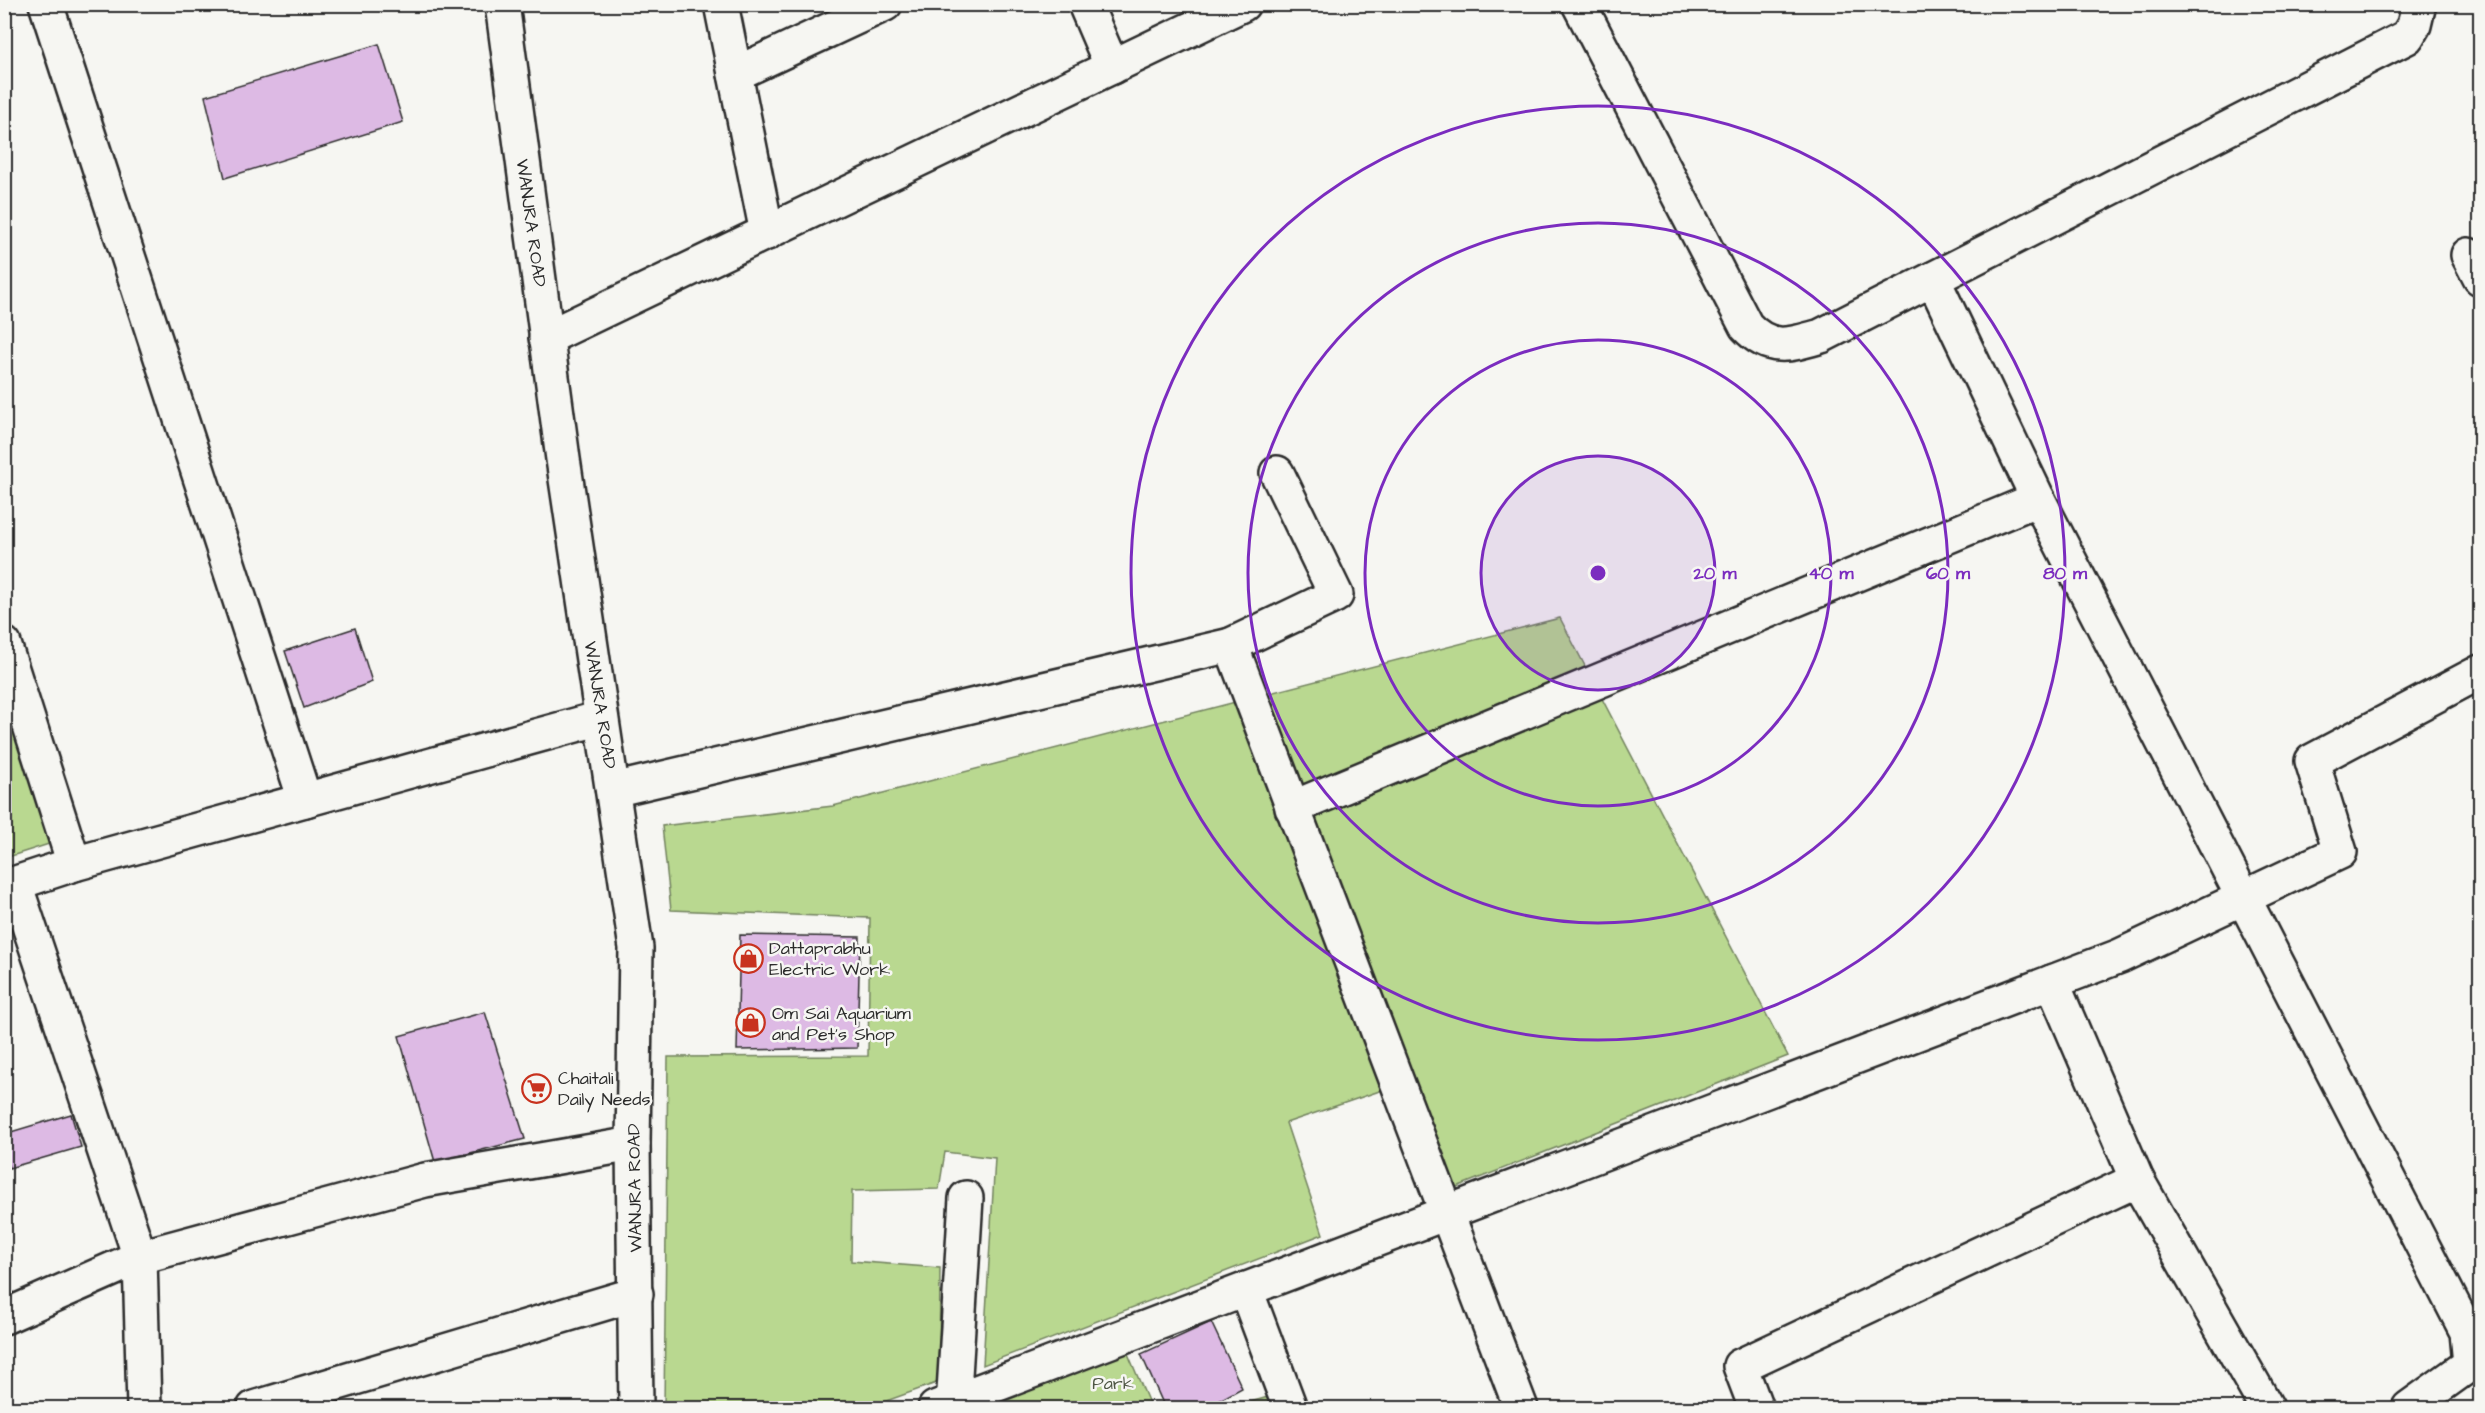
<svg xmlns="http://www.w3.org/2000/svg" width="2485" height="1413" font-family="'Architects Daughter',sans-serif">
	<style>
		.green { fill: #b9d890; stroke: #72825e; stroke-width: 1.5 }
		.building { fill: #ddbae4; stroke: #2b2b2b; stroke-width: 1.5 }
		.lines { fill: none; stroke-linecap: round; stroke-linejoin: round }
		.street-casing { stroke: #2b2b2b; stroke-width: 38 }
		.street { stroke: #f6f6f2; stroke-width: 33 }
		.ring { fill: none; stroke: #7b2cbf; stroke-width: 3 }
		.labels { text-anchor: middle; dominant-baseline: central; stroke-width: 5; stroke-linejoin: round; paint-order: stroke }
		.street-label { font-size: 18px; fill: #2b2b2b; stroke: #f6f6f2 }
		.poi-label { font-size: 18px; fill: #2b2b2b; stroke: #f6f6f2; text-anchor: start }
		.park-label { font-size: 18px; fill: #4e5644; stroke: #f6f6f2 }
		.centre { fill: #7b2cbf; stroke: #f6f6f2; stroke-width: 3 }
		.ring-label { font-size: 18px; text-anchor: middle; font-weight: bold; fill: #7b2cbf; stroke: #f6f6f2; stroke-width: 5; stroke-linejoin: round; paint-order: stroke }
	</style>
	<rect width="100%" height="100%" fill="#f6f6f2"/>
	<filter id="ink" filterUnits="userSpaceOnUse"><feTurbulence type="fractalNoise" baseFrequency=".0167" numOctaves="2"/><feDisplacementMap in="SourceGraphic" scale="12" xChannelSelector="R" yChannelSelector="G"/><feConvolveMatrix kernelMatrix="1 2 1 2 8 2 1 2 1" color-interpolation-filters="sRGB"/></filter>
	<g filter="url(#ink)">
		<g class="green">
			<path d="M 1560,618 L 1788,1056 L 1449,1190 L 1406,1082 L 1286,1123 L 1323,1234 L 983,1365 L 995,1158 L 945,1152 L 939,1189 L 852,1191 L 851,1261 L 940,1268 L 939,1382 L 867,1408 L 664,1408 L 668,1057 L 868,1056 L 870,918 L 671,910 L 662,826 L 833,806 Z"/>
			<path d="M 4,691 L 49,844 L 5,858 L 4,858 Z"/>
			<path d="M 1126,1349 L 1151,1408 L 982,1408 L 982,1407 Z"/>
			<path d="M 1268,1397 L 1272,1408 L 1230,1408 Z"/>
		</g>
		<g class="building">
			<path d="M 379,44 L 403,122 L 225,178 L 205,96 Z"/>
			<path d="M 355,628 L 372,682 L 304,708 L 285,651 Z"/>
			<path d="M 740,935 L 860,937 L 857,1048 L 737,1050 Z"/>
			<path d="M 485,1012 L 525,1139 L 435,1162 L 399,1036 Z"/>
			<path d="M 71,1114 L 81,1147 L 9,1168 L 4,1152 L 4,1134 Z"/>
			<path d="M 1211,1322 L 1242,1388 L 1205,1408 L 1165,1408 L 1141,1354 Z"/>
		</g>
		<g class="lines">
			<defs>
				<g id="street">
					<path d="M 46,4 L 305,800"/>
					<path d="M 502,4 L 563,459 L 636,948 L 633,1144 L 636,1408"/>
					<path d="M 721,4 L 767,233"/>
					<path d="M 1085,4 L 1112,67"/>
					<path d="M 1579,4 L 1746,326 C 1770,352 1790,345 1821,336 L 2407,37 L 2414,25 L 2419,4"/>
					<path d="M 735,74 L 885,4"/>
					<path d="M 2468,255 L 2480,278"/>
					<path d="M 1933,279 L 2038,499 L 2467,1332 L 2470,1364 L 2409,1408"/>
					<path d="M 546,338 L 1243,4"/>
					<path d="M 1277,473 L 1336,595 L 1231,645 L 1521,1408"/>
					<path d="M 4,644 L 74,864 L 601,718"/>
					<path d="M 613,790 L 1231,645"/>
					<path d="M 1292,808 L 2038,499"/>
					<path d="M 15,884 L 140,1257 L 425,1180 L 633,1144"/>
					<path d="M 4,887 L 74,864"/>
					<path d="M 2052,982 L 2137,1180 L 2267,1408"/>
					<path d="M 1246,1290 L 1290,1408"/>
					<path d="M 4,1317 L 140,1257 L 144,1408"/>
					<path d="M 254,1408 L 636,1294"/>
					<path d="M 935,1408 L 2120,956 L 2340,852 L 2312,761 L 2480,672"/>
					<path d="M 953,1408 L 966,1198"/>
					<path d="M 1756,1408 L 1740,1366 L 2137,1180"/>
				</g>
			</defs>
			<use href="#street" class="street-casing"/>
			<use href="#street" class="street"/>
		</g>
	</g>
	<circle cx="1598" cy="573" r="117" fill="#7b2cbf" fill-opacity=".12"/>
	<g class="ring">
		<circle cx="1598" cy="573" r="117"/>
		<circle cx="1598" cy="573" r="233"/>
		<circle cx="1598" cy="573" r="350"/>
		<circle cx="1598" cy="573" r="467"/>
	</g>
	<defs>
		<symbol id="shop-ring" viewBox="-11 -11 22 22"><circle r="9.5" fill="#f6f6f2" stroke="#c8321e" stroke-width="1.5"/><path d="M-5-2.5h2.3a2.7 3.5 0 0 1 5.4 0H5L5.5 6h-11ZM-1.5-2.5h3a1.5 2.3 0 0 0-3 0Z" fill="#c8321e"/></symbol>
		<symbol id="supermarket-ring" viewBox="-11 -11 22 22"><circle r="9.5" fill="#f6f6f2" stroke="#c8321e" stroke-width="1.5"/><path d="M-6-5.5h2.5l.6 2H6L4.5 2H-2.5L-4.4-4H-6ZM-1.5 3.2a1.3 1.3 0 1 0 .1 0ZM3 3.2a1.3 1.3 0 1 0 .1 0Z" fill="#c8321e"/></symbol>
	</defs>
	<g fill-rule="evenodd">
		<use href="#shop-ring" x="732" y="942" width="33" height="33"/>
		<use href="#shop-ring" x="734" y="1006" width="33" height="33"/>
		<use href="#supermarket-ring" x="520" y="1072" width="33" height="33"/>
	</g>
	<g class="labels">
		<g class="street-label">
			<text transform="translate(531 223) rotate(82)">WANJRA ROAD</text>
			<text transform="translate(600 705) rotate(81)">WANJRA ROAD</text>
			<text transform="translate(635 1188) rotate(-91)">WANJRA ROAD</text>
		</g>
		<g class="poi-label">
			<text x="769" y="948">Dattaprabhu<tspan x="769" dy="21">Electric Work</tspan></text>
			<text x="772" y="1013">Om Sai Aquarium<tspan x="772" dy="21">and Pet's Shop</tspan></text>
			<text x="558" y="1078">Chaitali<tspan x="558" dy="21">Daily Needs</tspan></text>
		</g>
		<g class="park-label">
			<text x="1113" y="1383">Park</text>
		</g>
	</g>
	<circle cx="1598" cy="573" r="9" class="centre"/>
	<g class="ring-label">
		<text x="1715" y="579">20 m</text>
		<text x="1831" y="579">40 m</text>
		<text x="1948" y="579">60 m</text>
		<text x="2065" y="579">80 m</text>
	</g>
	<rect width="2485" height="1413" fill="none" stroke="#f6f6f2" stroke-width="24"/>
	<rect x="12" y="12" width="2461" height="1389" fill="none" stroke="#2b2b2b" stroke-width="2" filter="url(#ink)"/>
</svg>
